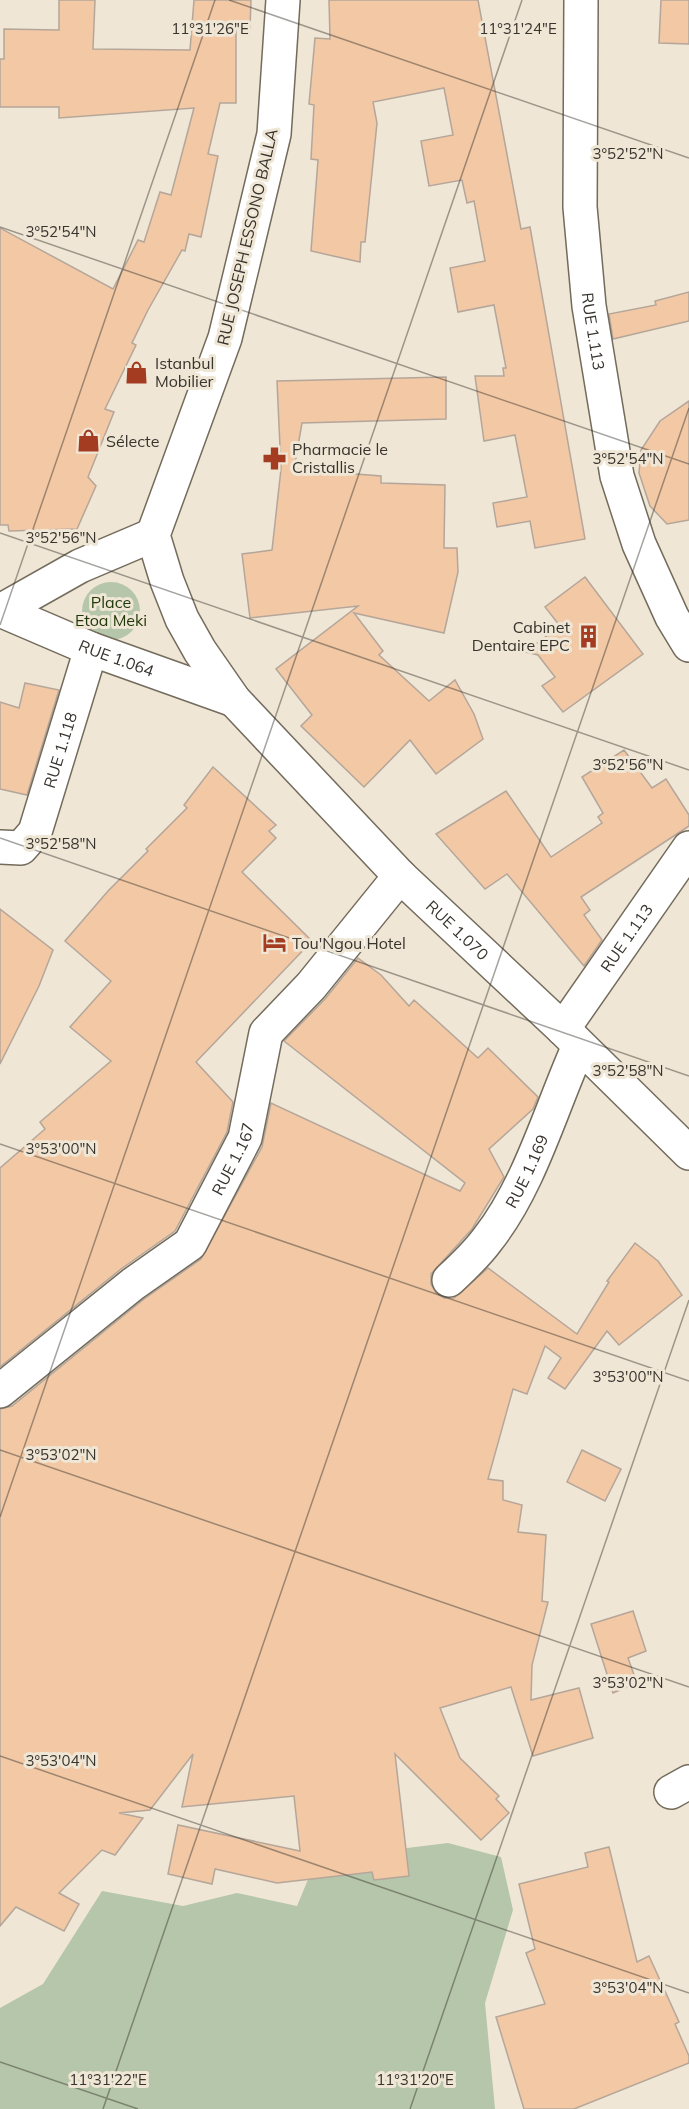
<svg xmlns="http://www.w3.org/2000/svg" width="689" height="2109" font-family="Mulish,sans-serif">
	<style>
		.green { fill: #b5c6aa }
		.building { fill: #f2c8a5; stroke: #b5a69a; stroke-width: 1.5 }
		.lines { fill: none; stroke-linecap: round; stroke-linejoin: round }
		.street-casing { stroke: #736b5c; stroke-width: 36 }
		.secondary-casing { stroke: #736b5c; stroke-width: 36 }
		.street { stroke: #fff; stroke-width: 33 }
		.secondary { stroke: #fff; stroke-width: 33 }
		.ticks { fill: none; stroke: #37332d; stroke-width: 1.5; stroke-opacity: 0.45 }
		.labels { text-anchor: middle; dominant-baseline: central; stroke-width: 6; stroke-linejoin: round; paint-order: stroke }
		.street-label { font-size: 16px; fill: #37332d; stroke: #efe6d5 }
		.poi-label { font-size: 16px; fill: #37332d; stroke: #efe6d5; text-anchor: start }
		.park-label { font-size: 16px; fill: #1e3707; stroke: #efe6d5 }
		.ticks-label { font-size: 15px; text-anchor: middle; fill: #37332d; stroke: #efe6d5; stroke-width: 6; stroke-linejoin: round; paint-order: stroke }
	</style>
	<rect width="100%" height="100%" fill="#efe6d5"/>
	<g class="green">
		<circle cx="111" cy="611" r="29"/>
		<path d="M 448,1843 L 501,1857 L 513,1910 L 485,2003 L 495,2109 L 0,2109 L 0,2008 L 43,1984 L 102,1891 L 183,1906 L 237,1893 L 297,1906 L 314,1865 L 342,1856 Z"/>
	</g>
	<g class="building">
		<path d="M 59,0 L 95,0 L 93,49 L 190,50 L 194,0 L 251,0 L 250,28 L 236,27 L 236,103 L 220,103 L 208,154 L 218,156 L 201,237 L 189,234 L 185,251 L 182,250 L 148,310 L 132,343 L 136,345 L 105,409 L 114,412 L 88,477 L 96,486 L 77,529 L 9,531 L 8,525 L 0,525 L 0,228 L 113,289 L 138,240 L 144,242 L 160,192 L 171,195 L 194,108 L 59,118 L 59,107 L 0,107 L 0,59 L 4,59 L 4,29 L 59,30 Z"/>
		<path d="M 329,0 L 478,0 L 521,229 L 530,227 L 585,539 L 535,548 L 530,521 L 497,527 L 493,503 L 527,497 L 515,435 L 484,441 L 475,376 L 504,376 L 503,368 L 506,368 L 494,305 L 458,312 L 450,268 L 485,261 L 474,201 L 467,203 L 462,180 L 429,186 L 421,141 L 453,135 L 444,88 L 373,102 L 377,123 L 365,242 L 361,242 L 360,262 L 311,251 L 318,160 L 311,159 L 314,105 L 309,104 L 315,38 L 330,39 Z"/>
		<path d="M 661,0 L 689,0 L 689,44 L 659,43 Z"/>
		<path d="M 689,292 L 689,321 L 613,339 L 609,314 L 656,305 L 655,301 Z"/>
		<path d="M 446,377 L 446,419 L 302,423 L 294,469 L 381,476 L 381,483 L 445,485 L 444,548 L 457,548 L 458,572 L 444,633 L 354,613 L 383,651 L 379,655 L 429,701 L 455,680 L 474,714 L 483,739 L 436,774 L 410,740 L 364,787 L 301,726 L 312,715 L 276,669 L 358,606 L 250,618 L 242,554 L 272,550 L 281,469 L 277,381 Z"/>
		<path d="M 689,401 L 689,520 L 667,524 L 650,506 L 639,473 L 641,450 L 660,421 Z"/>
		<path d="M 585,577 L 643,654 L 563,712 L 542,686 L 555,677 L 538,655 L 525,652 L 560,626 L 545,607 Z"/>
		<path d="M 25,683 L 59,690 L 27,795 L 0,789 L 0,702 L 19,708 Z"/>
		<path d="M 624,750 L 652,788 L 666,779 L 689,815 L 689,826 L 581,897 L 590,910 L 584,915 L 602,940 L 584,966 L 507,874 L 485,889 L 436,834 L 506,791 L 551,857 L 602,823 L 598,817 L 603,813 L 582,777 Z"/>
		<path d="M 213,767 L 276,825 L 269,831 L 276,838 L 242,872 L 312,941 L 196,1062 L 233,1102 L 227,1132 L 175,1231 L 121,1269 L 0,1367 L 0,1168 L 45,1129 L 40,1122 L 111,1061 L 70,1027 L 111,981 L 65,941 L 108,891 L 148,851 L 146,849 L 187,808 L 184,805 Z"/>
		<path d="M 0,909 L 53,950 L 39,986 L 0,1064 Z"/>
		<path d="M 358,958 L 381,975 L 409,1006 L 414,1000 L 478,1058 L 488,1048 L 538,1097 L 533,1109 L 489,1149 L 504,1177 L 472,1229 L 431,1274 L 431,1284 L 436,1293 L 444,1298 L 454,1298 L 488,1268 L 577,1334 L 609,1282 L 607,1281 L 635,1243 L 658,1261 L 682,1295 L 619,1345 L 607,1331 L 565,1389 L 548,1378 L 561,1358 L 545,1346 L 527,1394 L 513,1389 L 488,1479 L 503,1481 L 503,1500 L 522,1505 L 518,1532 L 546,1535 L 542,1601 L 548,1602 L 532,1665 L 531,1700 L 579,1688 L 593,1738 L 533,1756 L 511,1687 L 440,1708 L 460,1758 L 499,1796 L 496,1799 L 509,1813 L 481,1840 L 395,1754 L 409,1876 L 374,1880 L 372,1872 L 277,1883 L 215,1869 L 212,1884 L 168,1874 L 178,1825 L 300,1851 L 294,1796 L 182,1807 L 193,1754 L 150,1810 L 119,1813 L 143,1818 L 115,1855 L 102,1850 L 59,1893 L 79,1904 L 64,1931 L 16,1907 L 0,1926 L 0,1409 L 12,1406 L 144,1299 L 201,1259 L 262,1147 L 271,1103 L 460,1191 L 465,1183 L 284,1041 L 325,999 Z"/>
		<path d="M 582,1450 L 621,1469 L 605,1501 L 567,1482 Z"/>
		<path d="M 633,1611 L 646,1651 L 628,1658 L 637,1683 L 613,1693 L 591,1624 Z"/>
		<path d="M 609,1847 L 637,1962 L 649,1956 L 679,2022 L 675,2024 L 689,2056 L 689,2063 L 574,2109 L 524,2109 L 496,2017 L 545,2004 L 526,1953 L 535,1949 L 519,1884 L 588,1867 L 585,1853 Z"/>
	</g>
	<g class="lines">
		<defs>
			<g id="street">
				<path id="s1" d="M 581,0 L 580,207 L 589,306 L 617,476 L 639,544 L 672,617 L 689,645"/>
				<path id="s2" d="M 0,847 L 21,848 L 35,832 L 91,649"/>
				<path id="s3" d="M 563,1029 L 689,848"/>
				<path id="s4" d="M 449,1280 C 463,1267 476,1255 487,1240 C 530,1186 551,1108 579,1046"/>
				<path id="s5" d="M 0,1391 L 133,1284 L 190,1244 L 245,1138 L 266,1033 L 311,986 L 400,876"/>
				<path d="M 671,1792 L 689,1782"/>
			</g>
			<g id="secondary">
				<path id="s6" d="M 283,0 L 274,134 L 225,338 L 153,535 L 167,581 L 182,619 L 200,651 L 234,700 L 400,876 L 563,1029 L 689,1153"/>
				<path id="s7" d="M 0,610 L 91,649 L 234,700"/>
				<path d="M 2,610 L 80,566 L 153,535"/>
			</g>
		</defs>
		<use href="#street" class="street-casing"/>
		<use href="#secondary" class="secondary-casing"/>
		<use href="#street" class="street"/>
		<use href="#secondary" class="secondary"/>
	</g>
	<path class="ticks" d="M 229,0 L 689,158M 0,227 L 689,464M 0,533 L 689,770M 0,625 L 215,0M 0,838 L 689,1076M 0,1144 L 689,1381M 0,1450 L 689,1687M 0,1517 L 522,0M 0,1756 L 689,1993M 0,2062 L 138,2109M 103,2109 L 689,408M 410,2109 L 689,1300"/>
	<defs>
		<symbol id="shop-bare" viewBox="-9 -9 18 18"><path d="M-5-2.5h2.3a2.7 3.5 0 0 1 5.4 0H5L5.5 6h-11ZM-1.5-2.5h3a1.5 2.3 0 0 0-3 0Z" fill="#a43c22" stroke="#efe6d5" stroke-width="2.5" paint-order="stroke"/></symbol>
		<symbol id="pharmacy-bare" viewBox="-9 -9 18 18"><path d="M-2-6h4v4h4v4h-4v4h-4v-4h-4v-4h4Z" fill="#a43c22" stroke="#efe6d5" stroke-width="2.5" paint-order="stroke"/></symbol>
		<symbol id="building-bare" viewBox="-9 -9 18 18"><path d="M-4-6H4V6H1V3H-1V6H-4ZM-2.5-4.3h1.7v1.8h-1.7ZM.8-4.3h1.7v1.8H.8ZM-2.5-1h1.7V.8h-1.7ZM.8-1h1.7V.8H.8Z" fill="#a43c22" stroke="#efe6d5" stroke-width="2.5" paint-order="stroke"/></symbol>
		<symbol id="hotel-bare" viewBox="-9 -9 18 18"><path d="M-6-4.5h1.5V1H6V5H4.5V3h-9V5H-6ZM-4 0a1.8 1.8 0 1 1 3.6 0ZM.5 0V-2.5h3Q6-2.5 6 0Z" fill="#a43c22" stroke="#efe6d5" stroke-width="2.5" paint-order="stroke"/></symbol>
	</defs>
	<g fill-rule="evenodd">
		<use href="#shop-bare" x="120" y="356" width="33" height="33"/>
		<use href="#shop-bare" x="72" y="424" width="33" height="33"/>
		<use href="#pharmacy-bare" x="258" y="442" width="33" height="33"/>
		<use href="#building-bare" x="572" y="620" width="33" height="33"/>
		<use href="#hotel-bare" x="258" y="926" width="33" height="33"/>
	</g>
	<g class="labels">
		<g class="street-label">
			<text transform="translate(247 237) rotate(-77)">RUE JOSEPH ESSONO BALLA</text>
			<text stroke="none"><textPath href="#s1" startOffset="332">RUE 1.113</textPath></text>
			<text stroke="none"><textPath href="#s7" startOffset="126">RUE 1.064</textPath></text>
			<text stroke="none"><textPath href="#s2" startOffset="128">RUE 1.118</textPath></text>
			<text stroke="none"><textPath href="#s6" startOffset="1060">RUE 1.070</textPath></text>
			<text stroke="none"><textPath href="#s3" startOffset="111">RUE 1.113</textPath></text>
			<text stroke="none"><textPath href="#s5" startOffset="336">RUE 1.167</textPath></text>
			<text stroke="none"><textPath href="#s4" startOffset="135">RUE 1.169</textPath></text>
		</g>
		<g class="poi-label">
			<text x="155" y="363">Istanbul<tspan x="155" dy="18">Mobilier</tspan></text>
			<text x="106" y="441">Sélecte</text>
			<text x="292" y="449">Pharmacie le<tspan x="292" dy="18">Cristallis</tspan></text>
			<text x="570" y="627" text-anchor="end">Cabinet<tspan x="570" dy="18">Dentaire EPC</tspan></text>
			<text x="292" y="943">Tou'Ngou Hotel</text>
		</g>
		<g class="park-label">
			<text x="111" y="602">Place<tspan x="111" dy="18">Etoa Meki</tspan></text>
		</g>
	</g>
	<g class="ticks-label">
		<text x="210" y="34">11°31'26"E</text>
		<text x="518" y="34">11°31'24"E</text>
		<text x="628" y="159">3°52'52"N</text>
		<text x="61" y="237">3°52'54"N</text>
		<text x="628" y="464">3°52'54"N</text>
		<text x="61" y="543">3°52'56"N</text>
		<text x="628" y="770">3°52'56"N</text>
		<text x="61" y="849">3°52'58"N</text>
		<text x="628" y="1076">3°52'58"N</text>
		<text x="61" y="1154">3°53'00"N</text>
		<text x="628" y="1382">3°53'00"N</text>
		<text x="61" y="1460">3°53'02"N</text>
		<text x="628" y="1688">3°53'02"N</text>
		<text x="61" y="1766">3°53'04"N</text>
		<text x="628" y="1993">3°53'04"N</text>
		<text x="108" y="2085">11°31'22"E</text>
		<text x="415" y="2085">11°31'20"E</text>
	</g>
</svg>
